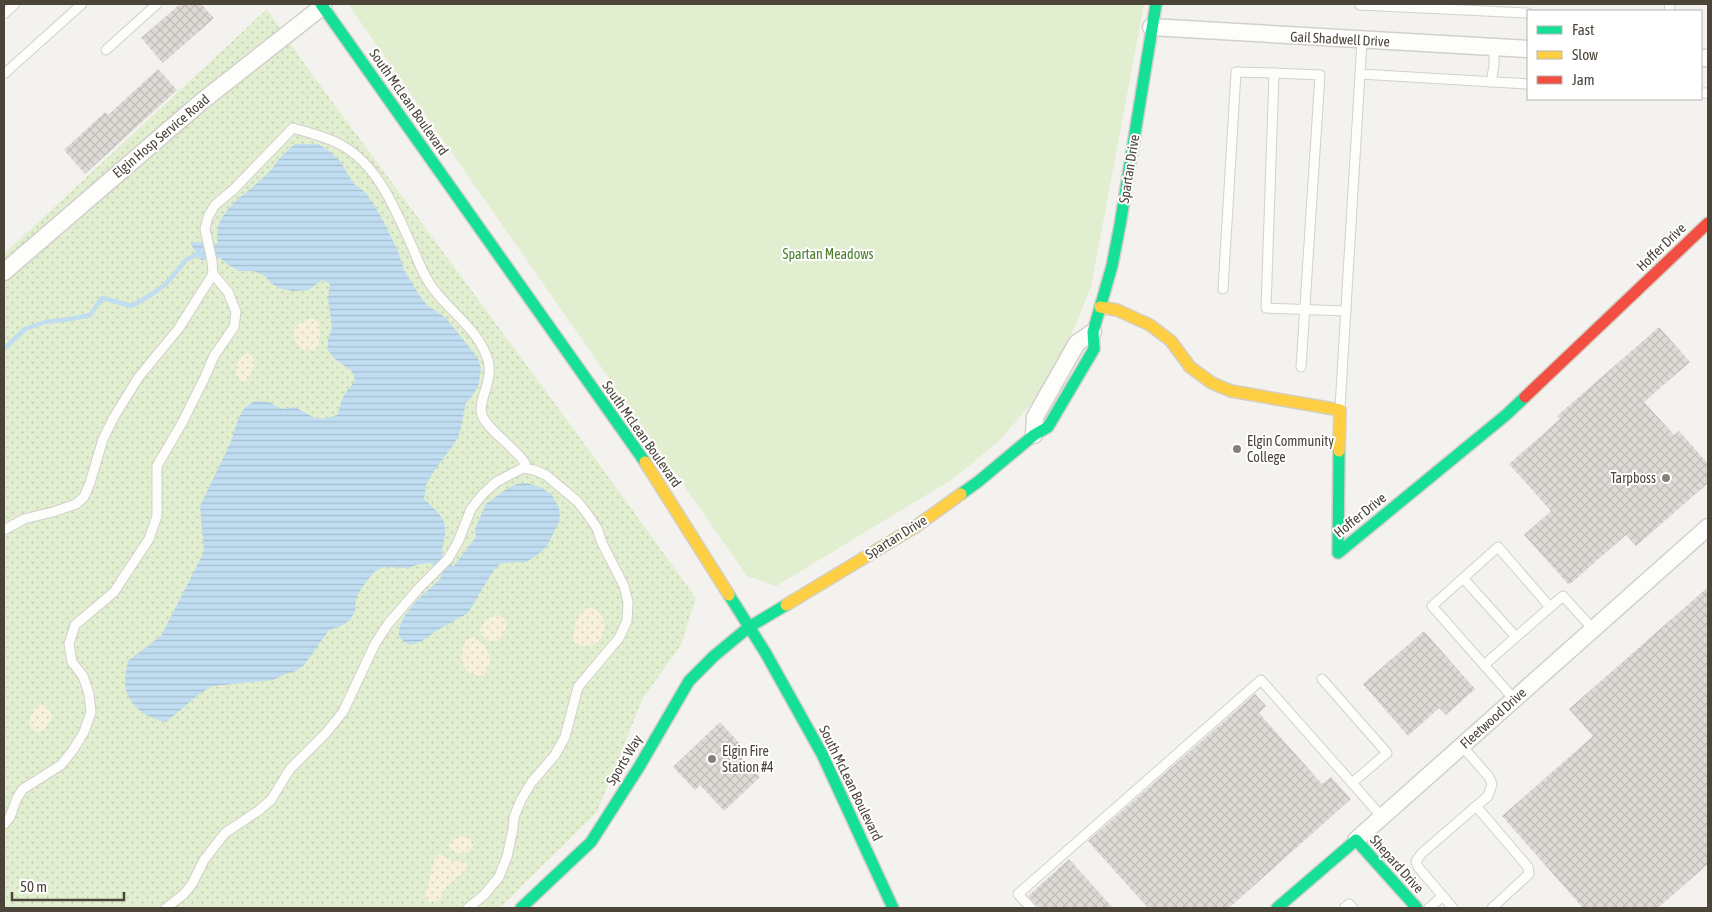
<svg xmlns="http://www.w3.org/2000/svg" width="1712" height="912" font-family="'Asap Condensed',sans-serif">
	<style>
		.grass { fill: url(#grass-dots) }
		.sand { fill: url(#sand-dots) }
		.green { fill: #e1eecf }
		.water { fill: url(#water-rules) }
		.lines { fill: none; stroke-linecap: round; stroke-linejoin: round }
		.stream { stroke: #c0ddf1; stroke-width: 4.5 }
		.building { fill: url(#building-cross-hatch) }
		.lane-casing { stroke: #d2d0cb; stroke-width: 11 }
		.street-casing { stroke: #d2d0cb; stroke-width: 19 }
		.fast-casing { stroke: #d3cfc5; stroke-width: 14 }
		.slow-casing { stroke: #d3cfc5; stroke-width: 14 }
		.jam-casing { stroke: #d3cfc5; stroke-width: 14 }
		.lane { stroke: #fdfdfc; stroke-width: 9 }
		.street { stroke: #fdfdfc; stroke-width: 16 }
		.fast { stroke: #16e098; stroke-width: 11 }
		.slow { stroke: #ffcf43; stroke-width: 11 }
		.jam { stroke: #f24e42; stroke-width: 11 }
		.poi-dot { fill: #868178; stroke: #fff; stroke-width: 2 }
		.labels { text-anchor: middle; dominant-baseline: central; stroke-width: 4; stroke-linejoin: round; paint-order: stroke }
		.street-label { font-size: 14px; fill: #4b4439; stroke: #fff }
		.park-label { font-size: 14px; fill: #4a7f2a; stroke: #fff }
		.poi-label { font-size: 14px; fill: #4b4439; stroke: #fff; text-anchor: start }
	</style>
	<defs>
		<pattern id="grass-dots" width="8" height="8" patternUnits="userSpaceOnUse" patternTransform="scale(1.25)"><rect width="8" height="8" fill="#e1eecf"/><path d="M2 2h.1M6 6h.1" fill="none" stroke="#c3cdb2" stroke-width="1.8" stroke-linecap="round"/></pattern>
		<pattern id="sand-dots" width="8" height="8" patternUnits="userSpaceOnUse" patternTransform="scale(1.25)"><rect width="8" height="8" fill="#f7f0da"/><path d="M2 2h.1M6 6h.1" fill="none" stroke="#d5cfbc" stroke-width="1.8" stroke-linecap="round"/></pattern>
		<pattern id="water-rules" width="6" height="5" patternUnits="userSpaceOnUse" patternTransform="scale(1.25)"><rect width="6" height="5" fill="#c0ddf1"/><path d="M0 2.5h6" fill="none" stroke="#a6bfcf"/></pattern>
		<pattern id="building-cross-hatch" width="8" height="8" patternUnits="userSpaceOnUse" patternTransform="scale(1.25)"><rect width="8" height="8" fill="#dedbd6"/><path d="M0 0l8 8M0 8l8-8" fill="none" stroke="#c0bdb8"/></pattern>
	</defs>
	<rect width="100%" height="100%" fill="#f4f2ee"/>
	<path class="grass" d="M 267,9 L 306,66 L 570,424 L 696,598 L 681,645 L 643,698 L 597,812 L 500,908 L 4,908 L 4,254 Z"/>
	<g class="sand">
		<path d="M 312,318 L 316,320 C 322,329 321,342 315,350 L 302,349 L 295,341 L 293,331 L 298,324 Z"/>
		<path d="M 247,353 C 261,358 252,377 243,383 L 236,375 C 236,366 238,356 247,353 Z"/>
		<path d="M 589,607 C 619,617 601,659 574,642 C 573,627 575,615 589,607 Z"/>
		<path d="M 498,615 C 514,622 505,630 498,641 L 487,640 L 482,635 L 480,630 L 486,619 Z"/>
		<path d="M 473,637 C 488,646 496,659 484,675 C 461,677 457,658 466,640 Z"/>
		<path d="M 40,705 L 47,706 L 53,716 L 44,730 L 39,732 L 33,730 L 29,724 C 30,716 32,709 40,705 Z"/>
		<path d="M 464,836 L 470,839 L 473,844 C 470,857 456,856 449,846 C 452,839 457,837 464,836 Z"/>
		<path d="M 440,854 L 452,861 L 465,862 L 469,867 L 446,887 L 440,900 L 436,902 L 429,902 L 425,896 L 435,857 Z"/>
	</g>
	<path class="green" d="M 348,4 L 1144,4 L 1091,287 L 1066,348 L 1042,391 L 999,441 L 953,479 L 776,586 L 747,576 Z"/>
	<path class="water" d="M 295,144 L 318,144 L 329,151 L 340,161 L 354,184 L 366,193 L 379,213 L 398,251 L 404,270 L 420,296 L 427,305 L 446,318 L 477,357 L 481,368 L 479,383 L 473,395 L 466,403 L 460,432 L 454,444 L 434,471 L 426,485 L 424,499 C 445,519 450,522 441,553 L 453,567 L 476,537 L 475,529 L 486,504 L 505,490 L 517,484 L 527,483 L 542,488 L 552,495 L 559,508 L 560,520 L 547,546 L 536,556 L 526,562 L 501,563 L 494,570 L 484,586 L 468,613 L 436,631 L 422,641 L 411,645 L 404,642 L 399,636 C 398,613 425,594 440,579 L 442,573 L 431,563 L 419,564 L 408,568 L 383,567 L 374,572 L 363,586 L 356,598 L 355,611 L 350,620 L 341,626 L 329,630 L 304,665 L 296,671 L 285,674 L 273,680 L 212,686 L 198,695 L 166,722 C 150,719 133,709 127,693 C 123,683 126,671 128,661 L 161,636 L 204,552 L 200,506 L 230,444 L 239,417 L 245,407 L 256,401 L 269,402 L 282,409 L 294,407 C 313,415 315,424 337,415 C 340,408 341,400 345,394 C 348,389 352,386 355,380 L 352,371 L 335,359 L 328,350 L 328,340 L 332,328 L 328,298 L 330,284 L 322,280 L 308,290 L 293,291 L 282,289 L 272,284 L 264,275 L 253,271 L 239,271 L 227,264 L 219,257 L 201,260 L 190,243 L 201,242 L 206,248 L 218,243 C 211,213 247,194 265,176 C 271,171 275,164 280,158 C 284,153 290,149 295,144 Z"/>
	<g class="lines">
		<path class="stream" d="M 4,349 L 25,329 L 45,322 L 71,319 L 90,315 L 102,298 L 132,306 L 152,294 L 166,284 L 186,260 L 201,252"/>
	</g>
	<g class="building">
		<path d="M 180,4 L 201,4 L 214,18 L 163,63 L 141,38 Z"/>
		<path d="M 158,69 L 177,90 L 85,174 L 64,150 L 105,112 L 108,115 Z"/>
		<path d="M 1659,327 L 1690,362 L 1644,402 L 1674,435 L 1679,431 L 1708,464 L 1708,483 L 1636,546 L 1626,535 L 1569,585 L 1524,535 L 1551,511 L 1509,464 L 1560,419 L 1557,416 Z"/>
		<path d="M 1708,587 L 1708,864 L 1658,908 L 1583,908 L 1502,816 L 1593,736 L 1569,709 Z"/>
		<path d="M 1424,631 L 1475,689 L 1446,715 L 1439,708 L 1408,736 L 1363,684 Z"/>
		<path d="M 1255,694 L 1266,706 L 1259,713 L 1322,784 L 1331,777 L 1351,799 L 1229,908 L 1148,908 L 1088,841 Z"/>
		<path d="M 720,722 L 742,746 L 736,752 L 760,777 L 724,811 L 700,785 L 695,790 L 673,767 Z"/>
		<path d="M 1069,859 L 1113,908 L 1039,908 L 1037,906 L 1028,896 Z"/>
	</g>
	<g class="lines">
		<defs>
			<g id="lane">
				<path d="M 1360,5 L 1528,13"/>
				<path d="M 1669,11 L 1670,4"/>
				<path d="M 4,14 L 15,4"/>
				<path d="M 1362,40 L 1360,74 L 1528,84"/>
				<path d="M 106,50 L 157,4"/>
				<path d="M 4,74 L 82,4"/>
				<path d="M 1491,82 L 1494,66 L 1494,48"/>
				<path d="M 1701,93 L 1708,93"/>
				<path d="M 1223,289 L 1236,72 L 1274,73"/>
				<path d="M 1301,367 L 1320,75 L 1274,73 L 1266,308 L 1346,311"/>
				<path d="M 1340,408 L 1360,74"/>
				<path d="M 4,530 L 24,519 L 53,512 L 76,504 L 84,497 L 90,483 L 103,439 L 114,417 L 138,378 L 179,328 L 213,274"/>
				<path d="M 1463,578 L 1516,637"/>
				<path d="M 1484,665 L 1432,606 L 1498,547 L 1550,607"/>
				<path d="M 1322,679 L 1387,753 L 1352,783"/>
				<path d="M 1514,699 L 1484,665 L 1563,596 L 1593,629"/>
				<path d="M 1476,806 L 1528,867 L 1529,874 L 1492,908"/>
				<path d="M 4,824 L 10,817 L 17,798 L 23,789 L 61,765 L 73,750 L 84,732 L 91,712 L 89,694 L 83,676 L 72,662 L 69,644 L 75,625 L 114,592 L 149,539 L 157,516 L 157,466 L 182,423 L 204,379 L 214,356 L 234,327 L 236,312 L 228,292 L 213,274 L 212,261 L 205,229 L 208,217 L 215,205 L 233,190 L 293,128 C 309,133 328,137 343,146 C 378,166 395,209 411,244 C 418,260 424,278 435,291 C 453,314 479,331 488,360 C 494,381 477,401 482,415 C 488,431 515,447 525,463 L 523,468"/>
				<path d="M 166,908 L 184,894 L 192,884 L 204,860 L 225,833 L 258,811 L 271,800 L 290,769 L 326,733 L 343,712 L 375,644 L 388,624 L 419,588 L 448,559 L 458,542 L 471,509 L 482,495 L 496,482 L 523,468 L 534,470 L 546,475 L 578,502 L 588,515 L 597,528 L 602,543 L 624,586 L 628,602 L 627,621 L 619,638 L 578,687 L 565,737 L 555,755 L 531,783 L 521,800 L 514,817 L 513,829 L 507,857 L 499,877 L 484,895 L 468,908"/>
				<path d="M 1031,908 L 1018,894 L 1261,680 L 1382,817"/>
				<path d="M 1344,908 L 1349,904 L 1353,908"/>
				<path d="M 1429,908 L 1443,896"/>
				<path d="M 1453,908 L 1418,867 L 1416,861 L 1422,853 L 1488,796 L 1492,784 L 1489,777 L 1462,746"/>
			</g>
			<g id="street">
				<path d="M 1151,27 L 1528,49"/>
				<path d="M 1701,58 L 1708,58"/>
				<path d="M 4,272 L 201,102 L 323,6"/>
				<path d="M 1034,435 L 1035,417 L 1077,343 L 1093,332"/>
				<path d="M 1356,840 L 1708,527"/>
			</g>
			<g id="fast">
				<path d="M 321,4 L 645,462"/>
				<path d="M 1339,451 L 1338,553 L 1506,415 L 1525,397"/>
				<path d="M 961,494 L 979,481 L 1034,435 L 1048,427 L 1094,349 L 1093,332 L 1112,266 L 1120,225 L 1156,4"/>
				<path d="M 729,595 L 765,652 L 822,754 L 893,908"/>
				<path d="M 521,908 L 591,842 L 639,767 L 689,681 L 714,656 L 749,627 L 786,605"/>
				<path d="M 1277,908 L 1356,840 L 1417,908"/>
			</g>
			<g id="slow">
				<path d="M 1100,307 L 1117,310 L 1150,325 L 1171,341 L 1190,367 L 1212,383 L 1231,391 L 1340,410 L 1339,451"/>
				<path d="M 645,462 L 729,595"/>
				<path d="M 786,605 L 915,527 L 961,494"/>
			</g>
			<path id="jam" d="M 1525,397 L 1708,223"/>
		</defs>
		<use href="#lane" class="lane-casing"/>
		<use href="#street" class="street-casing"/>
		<use href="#fast" class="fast-casing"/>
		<use href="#slow" class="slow-casing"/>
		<use href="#jam" class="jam-casing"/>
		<use href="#lane" class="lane"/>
		<use href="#street" class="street"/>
		<use href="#fast" class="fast"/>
		<use href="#slow" class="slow"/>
		<use href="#jam" class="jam"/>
	</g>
	<g class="poi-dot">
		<circle cx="1237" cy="449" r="5"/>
		<circle cx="1666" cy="478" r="5"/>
		<circle cx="712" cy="759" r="5"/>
	</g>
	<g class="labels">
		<g class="street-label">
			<text transform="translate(1340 39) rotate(3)">Gail Shadwell Drive</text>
			<text transform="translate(409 102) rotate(55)">South McLean Boulevard</text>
			<text transform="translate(161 136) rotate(-40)">Elgin Hosp Service Road</text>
			<text transform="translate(1129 169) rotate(-81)">Spartan Drive</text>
			<text transform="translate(1661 247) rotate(-44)">Hoffer Drive</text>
			<text transform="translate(642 434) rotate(55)">South McLean Boulevard</text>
			<text transform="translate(1360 515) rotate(-39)">Hoffer Drive</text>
			<text transform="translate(896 537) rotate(-32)">Spartan Drive</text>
			<text transform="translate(1493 718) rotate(-42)">Fleetwood Drive</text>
			<text transform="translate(624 760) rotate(-59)">Sports Way</text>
			<text transform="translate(851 783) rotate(64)">South McLean Boulevard</text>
			<text transform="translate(1397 864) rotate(48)">Shepard Drive</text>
		</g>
		<g class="park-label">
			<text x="828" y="254">Spartan Meadows</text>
		</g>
		<g class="poi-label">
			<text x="1247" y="441">Elgin Community<tspan x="1247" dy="16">College</tspan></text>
			<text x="1656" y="478" text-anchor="end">Tarpboss</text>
			<text x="722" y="751">Elgin Fire<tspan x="722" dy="16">Station #4</tspan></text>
		</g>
	</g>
	<rect width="1712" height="912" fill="none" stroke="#4b4439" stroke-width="10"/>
	<rect x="1527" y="10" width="175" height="90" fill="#ffffff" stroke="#b7b4b0"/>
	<rect x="1537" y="26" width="25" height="8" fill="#16e098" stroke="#b7b4b0"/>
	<text x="1572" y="35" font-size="15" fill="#4b4439">Fast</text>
	<rect x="1537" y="51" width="25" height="8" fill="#ffcf43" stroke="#b7b4b0"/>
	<text x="1572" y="60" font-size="15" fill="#4b4439">Slow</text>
	<rect x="1537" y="76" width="25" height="8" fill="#f24e42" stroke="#b7b4b0"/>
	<text x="1572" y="85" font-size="15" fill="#4b4439">Jam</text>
	<path d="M12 892v8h112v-8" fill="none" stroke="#4b4439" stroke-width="2.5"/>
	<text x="20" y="892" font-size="15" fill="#4b4439" stroke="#ffffff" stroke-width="4" paint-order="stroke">50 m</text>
</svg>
